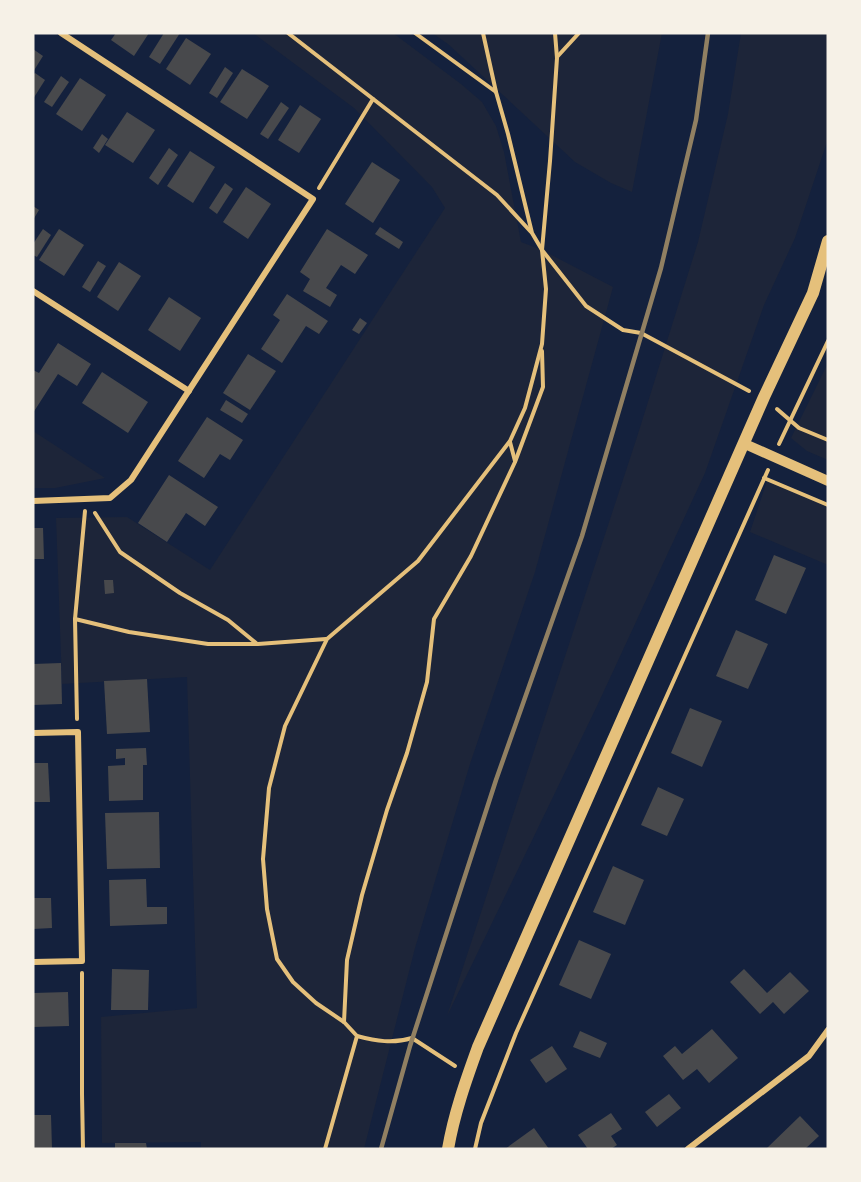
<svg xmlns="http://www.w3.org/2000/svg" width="861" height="1182" font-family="'Times New Roman',serif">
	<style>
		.green { fill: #1d2539 }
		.building { fill: #48494c }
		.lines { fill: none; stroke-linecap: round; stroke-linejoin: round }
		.path { stroke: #e5c07b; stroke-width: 4 }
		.minor { stroke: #e5c07b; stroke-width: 6 }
		.tertiary { stroke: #e5c07b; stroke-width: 10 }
		.secondary { stroke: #e5c07b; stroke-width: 12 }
		.rail { stroke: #918062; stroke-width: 4.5 }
	</style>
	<rect width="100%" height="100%" fill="#14213d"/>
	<g class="green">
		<path d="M 253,33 L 393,33 L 461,84 L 482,102 L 496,126 L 504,152 L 521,242 L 542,250 L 613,287 L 535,572 L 470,764 L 415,948 L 364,1149 L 201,1149 L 201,1142 L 102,1143 L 101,1017 L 197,1008 L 187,677 L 62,684 L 56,518 L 127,517 L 210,570 L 445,208 L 432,187 L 354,108 Z"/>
		<path d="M 432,33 L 662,33 L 632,192 L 611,183 L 575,162 L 448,44 Z"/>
		<path d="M 741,33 L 828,33 L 828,139 L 795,238 L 764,305 L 705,473 L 597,706 L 447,1016 L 637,437 L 698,242 L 728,114 Z"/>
		<path d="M 828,363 L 828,460 L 807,451 L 791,438 Z"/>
		<path d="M 33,431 L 105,478 L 55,488 L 33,488 Z"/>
		<path d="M 768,478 L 828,506 L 828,565 L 750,532 Z"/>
	</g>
	<g class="building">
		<path d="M 116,33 L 149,33 L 134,56 L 111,40 Z"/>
		<path d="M 164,33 L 180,33 L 160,64 L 149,57 Z"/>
		<path d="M 186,38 L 211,54 L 190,85 L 166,69 Z"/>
		<path d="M 33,49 L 43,56 L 33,72 Z"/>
		<path d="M 225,67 L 233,73 L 217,98 L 209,93 Z"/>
		<path d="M 242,69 L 269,86 L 247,119 L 220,102 Z"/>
		<path d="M 35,73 L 45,80 L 33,99 L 33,75 Z"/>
		<path d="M 61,76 L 69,82 L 52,107 L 44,102 Z"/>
		<path d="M 80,78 L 106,95 L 82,131 L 56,114 Z"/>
		<path d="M 281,102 L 289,108 L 268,139 L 260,134 Z"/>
		<path d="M 300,105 L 321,119 L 299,153 L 278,140 Z"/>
		<path d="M 127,112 L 155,130 L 133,163 L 105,145 Z"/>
		<path d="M 102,134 L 108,139 L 99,153 L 93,148 Z"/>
		<path d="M 169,148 L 178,155 L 158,185 L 149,178 Z"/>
		<path d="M 190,151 L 215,167 L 193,203 L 167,186 Z"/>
		<path d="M 372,162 L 400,180 L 373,223 L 345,204 Z"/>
		<path d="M 225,183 L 233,189 L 217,214 L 209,208 Z"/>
		<path d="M 246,187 L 271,204 L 248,239 L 223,222 Z"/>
		<path d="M 33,206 L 39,210 L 33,220 Z"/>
		<path d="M 380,227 L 403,242 L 399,249 L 375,234 Z"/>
		<path d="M 43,229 L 51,235 L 37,257 L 33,255 L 33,244 Z"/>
		<path d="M 59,229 L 84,245 L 64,276 L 39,260 Z"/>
		<path d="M 327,229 L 368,255 L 355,274 L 341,265 L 326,288 L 337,295 L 330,307 L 303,291 L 310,279 L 300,272 Z"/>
		<path d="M 98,261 L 106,266 L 90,292 L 82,287 Z"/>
		<path d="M 119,262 L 141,276 L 118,311 L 97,297 Z"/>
		<path d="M 287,294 L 328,321 L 319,334 L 306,326 L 282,363 L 261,349 L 280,320 L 273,315 Z"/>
		<path d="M 169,297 L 201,318 L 180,351 L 148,330 Z"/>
		<path d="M 360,318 L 367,323 L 359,334 L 352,330 Z"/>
		<path d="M 58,343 L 91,364 L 77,386 L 58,374 L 33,413 L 33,370 L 39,373 Z"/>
		<path d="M 248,354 L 276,371 L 250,410 L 223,393 Z"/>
		<path d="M 102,372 L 148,402 L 128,433 L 82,403 Z"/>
		<path d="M 226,400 L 248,414 L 242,423 L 220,410 Z"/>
		<path d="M 207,417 L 243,440 L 230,460 L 220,454 L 204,478 L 178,461 Z"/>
		<path d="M 169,475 L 218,507 L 205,526 L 186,513 L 167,542 L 138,523 Z"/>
		<path d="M 33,528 L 43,528 L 44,559 L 33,559 Z"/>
		<path d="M 774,555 L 806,568 L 786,614 L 755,600 Z"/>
		<path d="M 104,580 L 113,580 L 114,593 L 105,594 Z"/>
		<path d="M 736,630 L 768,644 L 748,689 L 716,676 Z"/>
		<path d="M 61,663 L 62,704 L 33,705 L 33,664 Z"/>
		<path d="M 147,679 L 150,732 L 107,734 L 104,681 Z"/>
		<path d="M 690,708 L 722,721 L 702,767 L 671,753 Z"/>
		<path d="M 146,748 L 147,765 L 143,765 L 143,800 L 109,801 L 108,766 L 125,765 L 125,758 L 116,759 L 116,749 Z"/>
		<path d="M 33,763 L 48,763 L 50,802 L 33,802 Z"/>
		<path d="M 658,787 L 684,799 L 667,836 L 641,825 Z"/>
		<path d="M 159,812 L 160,868 L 107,869 L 105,813 Z"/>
		<path d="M 613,866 L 644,880 L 625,925 L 593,912 Z"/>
		<path d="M 146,879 L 147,907 L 167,907 L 167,924 L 110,926 L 109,880 Z"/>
		<path d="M 33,898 L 51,898 L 52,928 L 33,929 Z"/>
		<path d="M 579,940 L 611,954 L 591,999 L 559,985 Z"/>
		<path d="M 112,969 L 149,970 L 148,1010 L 111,1010 Z"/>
		<path d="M 744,969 L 767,993 L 790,972 L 809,991 L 784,1014 L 773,1002 L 760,1014 L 730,982 Z"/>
		<path d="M 68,992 L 69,1026 L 33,1027 L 33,993 Z"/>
		<path d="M 712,1029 L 738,1058 L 709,1083 L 697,1069 L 683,1080 L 663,1056 L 675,1046 L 682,1054 Z"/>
		<path d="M 580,1031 L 607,1043 L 600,1058 L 573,1047 Z"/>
		<path d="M 552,1046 L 567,1069 L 546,1083 L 530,1060 Z"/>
		<path d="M 669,1094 L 681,1108 L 657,1127 L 645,1112 Z"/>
		<path d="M 611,1113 L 622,1129 L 611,1136 L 617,1145 L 611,1149 L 588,1149 L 578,1135 Z"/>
		<path d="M 33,1115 L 51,1115 L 52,1149 L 33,1149 Z"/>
		<path d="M 800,1116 L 819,1136 L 805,1149 L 768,1149 L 767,1148 Z"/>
		<path d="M 534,1128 L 549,1149 L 505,1149 Z"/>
		<path d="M 115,1143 L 146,1143 L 147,1149 L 115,1149 Z"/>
	</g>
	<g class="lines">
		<g class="path">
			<path d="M 288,33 L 497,195 L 531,232"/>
			<path d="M 483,33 L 496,92"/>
			<path d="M 555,33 L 557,58 L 550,161 L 542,250 L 586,306 L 623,330 L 641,333 L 749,391"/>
			<path d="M 557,57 L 579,33"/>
			<path d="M 319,188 L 373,99"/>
			<path d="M 777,409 L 799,428 L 828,440"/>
			<path d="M 510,442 L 515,461"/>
			<path d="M 779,444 L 828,341"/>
			<path d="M 764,478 L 828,505"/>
			<path d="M 95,513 L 120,552 L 180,593 L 228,620 L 256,643"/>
			<path d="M 75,619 L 129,632 L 208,644 L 258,644 L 326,639"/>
			<path d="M 77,719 L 75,619 L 85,511"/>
			<path d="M 82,973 L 82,1094 L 83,1149"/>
			<path d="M 344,1022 L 347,960 L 362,895 L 387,810 L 407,753 L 427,682 L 434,619 L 471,556 L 515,462 L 543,387 L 542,351"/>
			<path d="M 357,1036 C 376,1041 393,1044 412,1038 L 455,1066"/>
			<path d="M 325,1149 L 357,1036 L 344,1022 L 316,1003 L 293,982 L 277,959 L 267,909 L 263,859 L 269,788 L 285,726 L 327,639 L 418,561 L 510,441 L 525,408 L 542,344 L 546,289 L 542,250 L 532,233 L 508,134 L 496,92 L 415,33"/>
			<path d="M 475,1149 L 481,1123 L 516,1033 L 768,470"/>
		</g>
		<g class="minor">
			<path d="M 33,291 L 189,391"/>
			<path d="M 33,501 L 110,498 L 131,480 L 313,199 L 61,33"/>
			<path d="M 33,733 L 78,732 L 82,961 L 33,962"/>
			<path d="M 688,1149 L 809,1056 L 828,1030"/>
		</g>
		<path class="tertiary" d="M 745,444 L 828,481"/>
		<path class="secondary" d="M 448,1149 C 454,1114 466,1080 478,1047 L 764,397 L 813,293 L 828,241"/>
		<path class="rail" d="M 381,1149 L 410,1046 L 496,780 L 582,536 L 661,268 L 696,120 L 708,33"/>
	</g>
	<rect width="861" height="1182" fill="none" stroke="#f6f1e7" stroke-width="69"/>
</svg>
